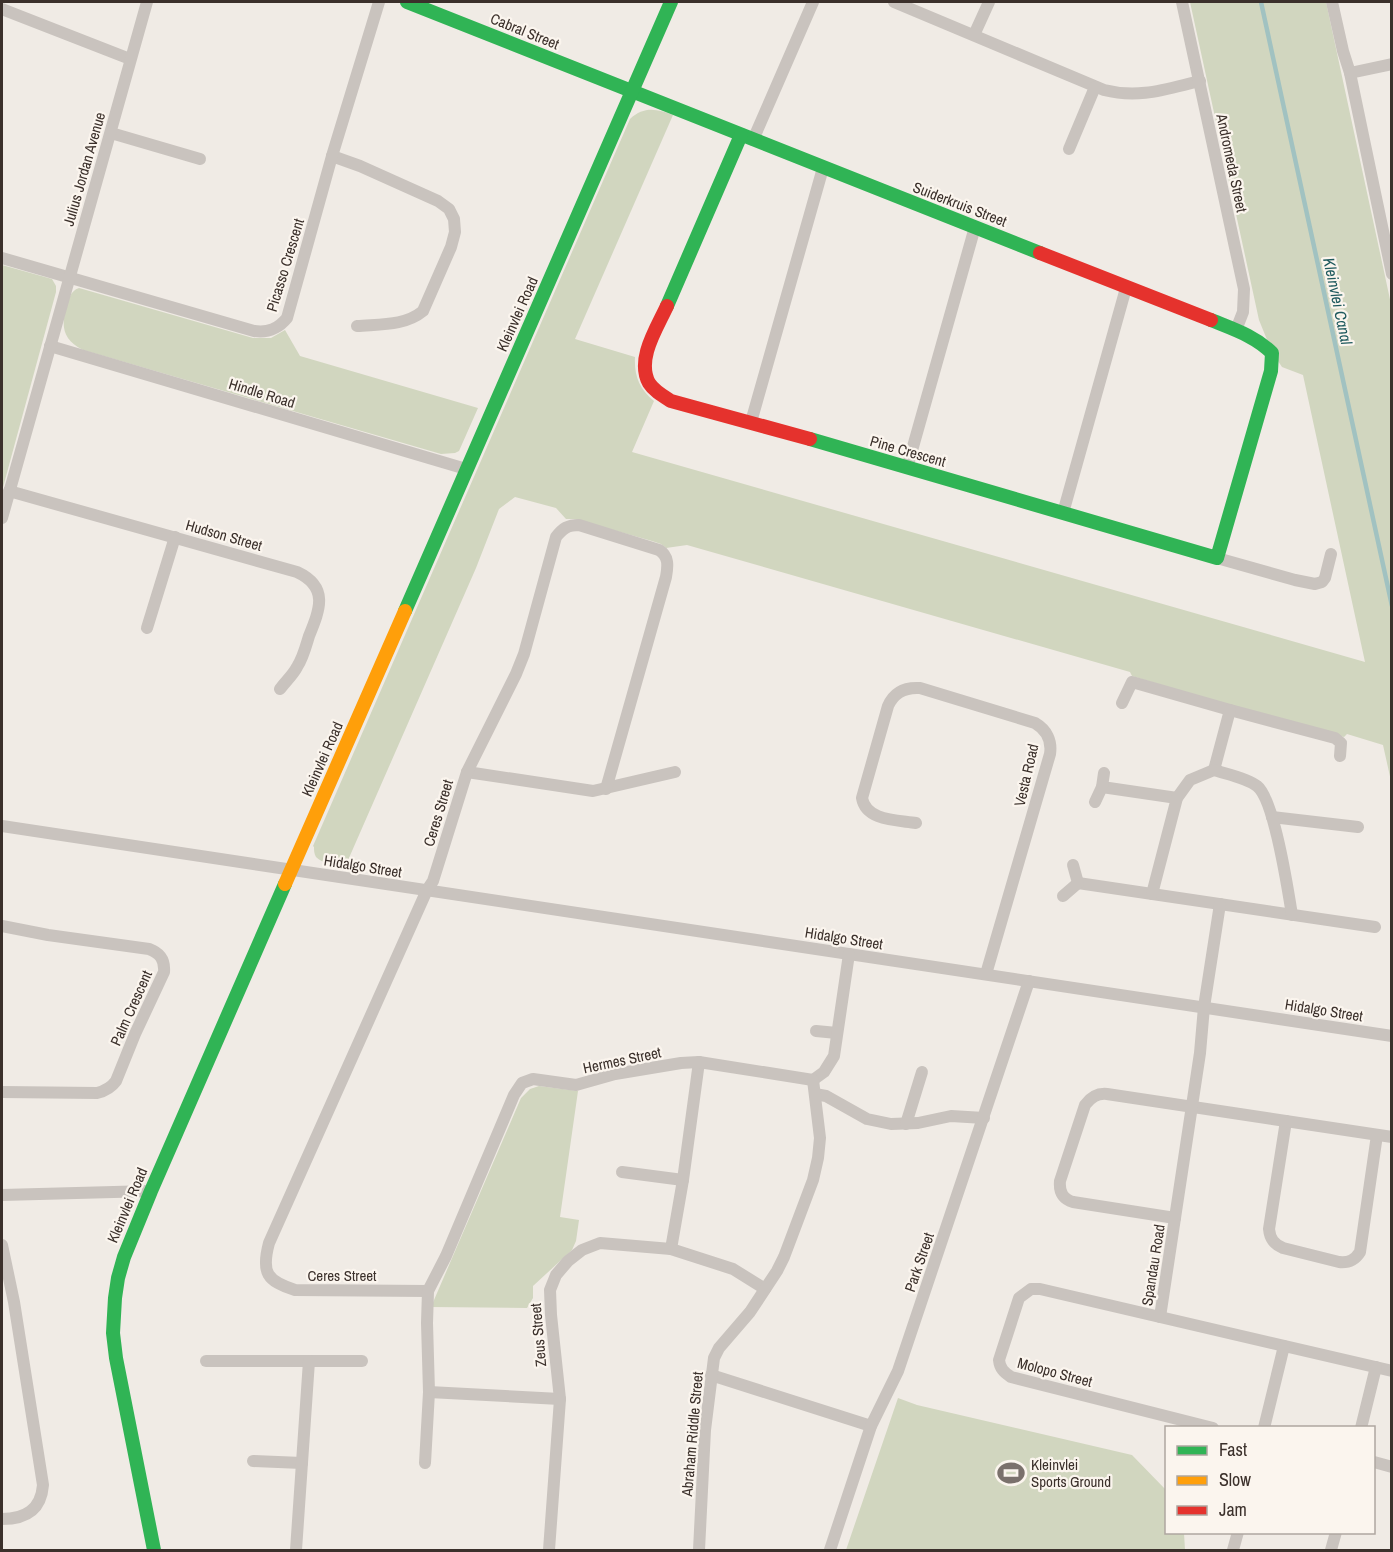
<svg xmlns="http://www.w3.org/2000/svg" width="1393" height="1552" font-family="'Archivo Narrow',sans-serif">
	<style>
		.green { fill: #d1d6bf }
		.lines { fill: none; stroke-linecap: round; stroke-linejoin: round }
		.stream { stroke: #a1c2c1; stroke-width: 4.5 }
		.street { stroke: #c9c3be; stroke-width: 12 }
		.fast { stroke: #30b455; stroke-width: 14 }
		.slow { stroke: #ff9f0a; stroke-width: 14 }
		.jam { stroke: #e5322d; stroke-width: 14 }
		.labels { text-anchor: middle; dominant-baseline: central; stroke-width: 4.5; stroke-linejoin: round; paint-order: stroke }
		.street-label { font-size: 15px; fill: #3b302b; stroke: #fbf5ee }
		.poi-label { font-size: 15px; fill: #3b302b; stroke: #fbf5ee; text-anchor: start }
		.water-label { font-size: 16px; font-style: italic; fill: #1f5a5e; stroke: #fbf5ee }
	</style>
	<rect width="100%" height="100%" fill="#f0ebe5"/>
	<g class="green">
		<path d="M 1190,2 L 1326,2 L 1391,304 L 1391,781 L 1383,745 L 1347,734 L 1344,737 L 1234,707 L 1132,676 L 1130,672 L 687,545 L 666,548 L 661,544 L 652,541 L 574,519 L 566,519 L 556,508 L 515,497 L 499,509 L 476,568 L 345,867 C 337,866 321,863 316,857 C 314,854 314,850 314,847 L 313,846 L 630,119 C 644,106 657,109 673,115 L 575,339 L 635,357 C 634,375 639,389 654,401 L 632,452 L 1365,662 L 1303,375 L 1282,367 L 1272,352 L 1259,320 Z"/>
		<path d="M 2,265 L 52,279 L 56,286 L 56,292 L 2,491 Z"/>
		<path d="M 79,288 L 253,338 L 271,338 L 285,330 L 300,356 L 478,408 L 459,451 L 455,453 L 441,454 L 83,350 C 63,340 61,327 66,308 C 69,299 70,291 79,288 Z"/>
		<path d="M 539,1086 L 578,1091 L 560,1217 L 579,1220 L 576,1241 L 572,1250 L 533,1286 L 533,1298 L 527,1308 L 431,1307 L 521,1098 L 530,1089 Z"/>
		<path d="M 898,1398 L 917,1405 L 1132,1455 L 1166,1490 L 1166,1532 L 1184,1533 L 1185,1550 L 846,1550 Z"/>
	</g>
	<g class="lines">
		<path class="stream" d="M 1261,2 L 1392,606"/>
		<g class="street">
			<path d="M 894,2 L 1104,90 C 1139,99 1166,89 1200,81"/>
			<path d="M 1182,2 L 1244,289 L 1243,312 L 1236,330"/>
			<path d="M 1332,2 L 1343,51 L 1350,73 L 1392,274"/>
			<path d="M 2,9 L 130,59"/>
			<path d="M 974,35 L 989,2"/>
			<path d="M 1350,73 L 1392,64"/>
			<path d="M 111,133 L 200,159"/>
			<path d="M 753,140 L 813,2"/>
			<path d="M 1069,149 L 1095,87"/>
			<path d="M 332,156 L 360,166 L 438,201 L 449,209 L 454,219 L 455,232 L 451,247 L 423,311 C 405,326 380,324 357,326"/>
			<path d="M 2,258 L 254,331 C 268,333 278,329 287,318 L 332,156 L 379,2"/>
			<path d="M 50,346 L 466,469"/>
			<path d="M 751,422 L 823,168"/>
			<path d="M 907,468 L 975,227"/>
			<path d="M 9,491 L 297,572 C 329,587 320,609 309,636 C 306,646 303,658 297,667 C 293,675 285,682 280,689"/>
			<path d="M 1063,513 L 1126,288"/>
			<path d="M 2,518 L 147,2"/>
			<path d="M 1217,558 L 1295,580 L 1315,584 L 1322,582 L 1325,578 L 1331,554"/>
			<path d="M 147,628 L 175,537"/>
			<path d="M 1122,703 L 1132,682 L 1230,710 L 1335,738 L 1341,743 L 1340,756"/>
			<path d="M 1214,770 L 1230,710"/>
			<path d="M 467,772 L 593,791 L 675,772"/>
			<path d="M 1102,787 L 1177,798"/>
			<path d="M 1095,802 L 1102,787 L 1104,773"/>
			<path d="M 1272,817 L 1358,827"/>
			<path d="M 916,823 C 897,820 866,821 862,798 L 888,706 C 894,692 905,687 920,688 L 1035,723 C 1047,730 1052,741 1050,754 L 986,974"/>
			<path d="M 2,826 L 1392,1036"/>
			<path d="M 1078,883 L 1375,927"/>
			<path d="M 1152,894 L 1177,798 L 1190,780 L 1214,770 C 1226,774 1247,778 1257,786 C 1274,799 1288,890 1292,915"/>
			<path d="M 1063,896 L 1078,883 L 1073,865"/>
			<path d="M 2,926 L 48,935 L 149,949 C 160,953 165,960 164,972 L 135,1034 L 116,1081 C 111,1088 105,1091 97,1093 L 2,1092"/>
			<path d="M 816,1031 L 837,1033"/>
			<path d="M 813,1080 L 824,1072 L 834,1056 L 849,954"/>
			<path d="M 815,1094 L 826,1096 L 867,1119 L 891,1124 L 918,1123 L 951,1116 L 984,1118"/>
			<path d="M 1286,1121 L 1269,1229 C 1270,1239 1274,1244 1283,1248 L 1339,1262 C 1349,1263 1355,1260 1360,1252 L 1377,1135"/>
			<path d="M 906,1124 L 922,1072"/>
			<path d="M 622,1172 L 683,1180"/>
			<path d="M 2,1195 L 151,1191"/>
			<path d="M 1175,1218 L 1073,1202 C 1063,1199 1059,1192 1060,1181 L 1085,1105 C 1091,1097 1097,1093 1107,1094 L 1392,1137"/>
			<path d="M 2,1245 L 14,1302 L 43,1485 C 41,1510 25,1519 2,1519"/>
			<path d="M 671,1249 L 683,1180 L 699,1062"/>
			<path d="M 428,1291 L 295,1290 C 267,1281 261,1273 269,1243 L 427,890 L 433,881 L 467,772 L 516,674 L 524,654 L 556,537 C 563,528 568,525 579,525 L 659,550 C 669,556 668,566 666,577 L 606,789"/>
			<path d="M 1160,1317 L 1200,1053 L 1204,1007 L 1220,904"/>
			<path d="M 206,1361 L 362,1361"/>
			<path d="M 711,1375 L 871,1426"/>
			<path d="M 429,1392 L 560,1399"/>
			<path d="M 1213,1428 L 1011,1377 C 1004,1372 1000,1369 999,1360 L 1019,1298 L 1031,1289 L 1040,1289 L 1392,1371"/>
			<path d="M 1264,1428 L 1284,1346"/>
			<path d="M 1361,1428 L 1376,1367"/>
			<path d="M 253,1461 L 302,1463"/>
			<path d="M 1374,1462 L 1392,1467"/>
			<path d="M 425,1463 L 429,1392 L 427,1323 L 428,1291 L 446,1256 L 514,1095 L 522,1083 L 533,1079 L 576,1085 L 615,1074 L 681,1063 L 699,1062 L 813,1080"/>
			<path d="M 296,1550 L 309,1361"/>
			<path d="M 549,1550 L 560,1399 L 551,1315 L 550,1290 L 556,1275 L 568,1261 L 582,1250 L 600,1243 L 671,1249 L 733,1269 L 765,1289"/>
			<path d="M 699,1550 L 705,1430 L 714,1358 L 719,1348 L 750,1312 L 777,1271 L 784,1257 L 813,1180 L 818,1158 L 820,1138 L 813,1080"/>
			<path d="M 830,1550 L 871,1426 L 898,1371 L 1029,981"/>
			<path d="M 1233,1550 L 1238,1532"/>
			<path d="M 1331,1550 L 1336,1532"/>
		</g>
		<g class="fast">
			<path d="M 407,2 L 1040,253"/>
			<path d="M 667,306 L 741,135"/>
			<path d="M 810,439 L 1217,558 L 1271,371 L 1272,353 C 1255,336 1233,329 1211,320"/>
			<path d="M 405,611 L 671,2"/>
			<path d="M 154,1550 L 116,1358 L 113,1333 L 115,1298 L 118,1278 L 124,1257 L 151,1191 L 285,884"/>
		</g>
		<path class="slow" d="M 285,884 L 405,611"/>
		<g class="jam">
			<path d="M 1040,253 L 1211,320"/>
			<path d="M 667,306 C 657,328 636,359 649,383 C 654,391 663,396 671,401 L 810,439"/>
		</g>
	</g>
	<defs>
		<symbol id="stadium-bare" viewBox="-9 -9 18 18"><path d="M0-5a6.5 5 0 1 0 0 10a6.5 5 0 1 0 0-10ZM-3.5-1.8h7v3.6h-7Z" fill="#7a716c" stroke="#fbf5ee" stroke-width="2.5" paint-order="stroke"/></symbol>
	</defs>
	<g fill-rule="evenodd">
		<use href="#stadium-bare" x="992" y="1454" width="38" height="38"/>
	</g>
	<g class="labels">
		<g class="street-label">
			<text transform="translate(525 31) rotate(22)">Cabral Street</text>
			<text transform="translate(1232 163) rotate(78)">Andromeda Street</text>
			<text transform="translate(84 169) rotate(-74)">Julius Jordan Avenue</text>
			<text transform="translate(960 204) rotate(21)">Suiderkruis Street</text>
			<text transform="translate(285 265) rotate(-73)">Picasso Crescent</text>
			<text transform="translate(517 314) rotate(-66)">Kleinvlei Road</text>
			<text transform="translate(262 393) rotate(17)">Hindle Road</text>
			<text transform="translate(908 451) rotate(16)">Pine Crescent</text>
			<text transform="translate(224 535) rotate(16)">Hudson Street</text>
			<text transform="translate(322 759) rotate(-66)">Kleinvlei Road</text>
			<text transform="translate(1026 775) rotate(-77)">Vesta Road</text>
			<text transform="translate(438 813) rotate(-73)">Ceres Street</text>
			<text transform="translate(363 866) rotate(9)">Hidalgo Street</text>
			<text transform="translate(844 938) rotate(9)">Hidalgo Street</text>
			<text transform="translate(131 1008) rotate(-66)">Palm Crescent</text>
			<text transform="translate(1324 1010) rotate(9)">Hidalgo Street</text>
			<text transform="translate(622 1060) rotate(-12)">Hermes Street</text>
			<text transform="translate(127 1205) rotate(-67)">Kleinvlei Road</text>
			<text transform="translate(919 1262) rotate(-71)">Park Street</text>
			<text transform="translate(1153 1265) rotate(-81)">Spandau Road</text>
			<text x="342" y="1275">Ceres Street</text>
			<text transform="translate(538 1335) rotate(-95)">Zeus Street</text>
			<text transform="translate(1055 1372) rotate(15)">Molopo Street</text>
			<text transform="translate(692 1434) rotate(-85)">Abraham Riddle Street</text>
		</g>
		<g class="poi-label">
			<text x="1031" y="1464">Kleinvlei<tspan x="1031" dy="17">Sports Ground</tspan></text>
		</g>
		<g class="water-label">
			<text transform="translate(1338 301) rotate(78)">Kleinvlei Canal</text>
		</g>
	</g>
	<rect width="1393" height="1552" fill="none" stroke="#3b302b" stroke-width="6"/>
	<rect x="1165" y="1426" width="210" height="108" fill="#fbf5ee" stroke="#aea6a0" stroke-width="1.5"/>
	<rect x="1177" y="1446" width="30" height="9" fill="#30b455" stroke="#aea6a0" stroke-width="1.5"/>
	<text x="1219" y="1456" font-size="18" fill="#3b302b">Fast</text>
	<rect x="1177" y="1476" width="30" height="9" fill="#ff9f0a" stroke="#aea6a0" stroke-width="1.5"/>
	<text x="1219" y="1486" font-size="18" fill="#3b302b">Slow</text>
	<rect x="1177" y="1506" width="30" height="9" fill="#e5322d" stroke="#aea6a0" stroke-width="1.5"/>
	<text x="1219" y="1516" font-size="18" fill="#3b302b">Jam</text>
</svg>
